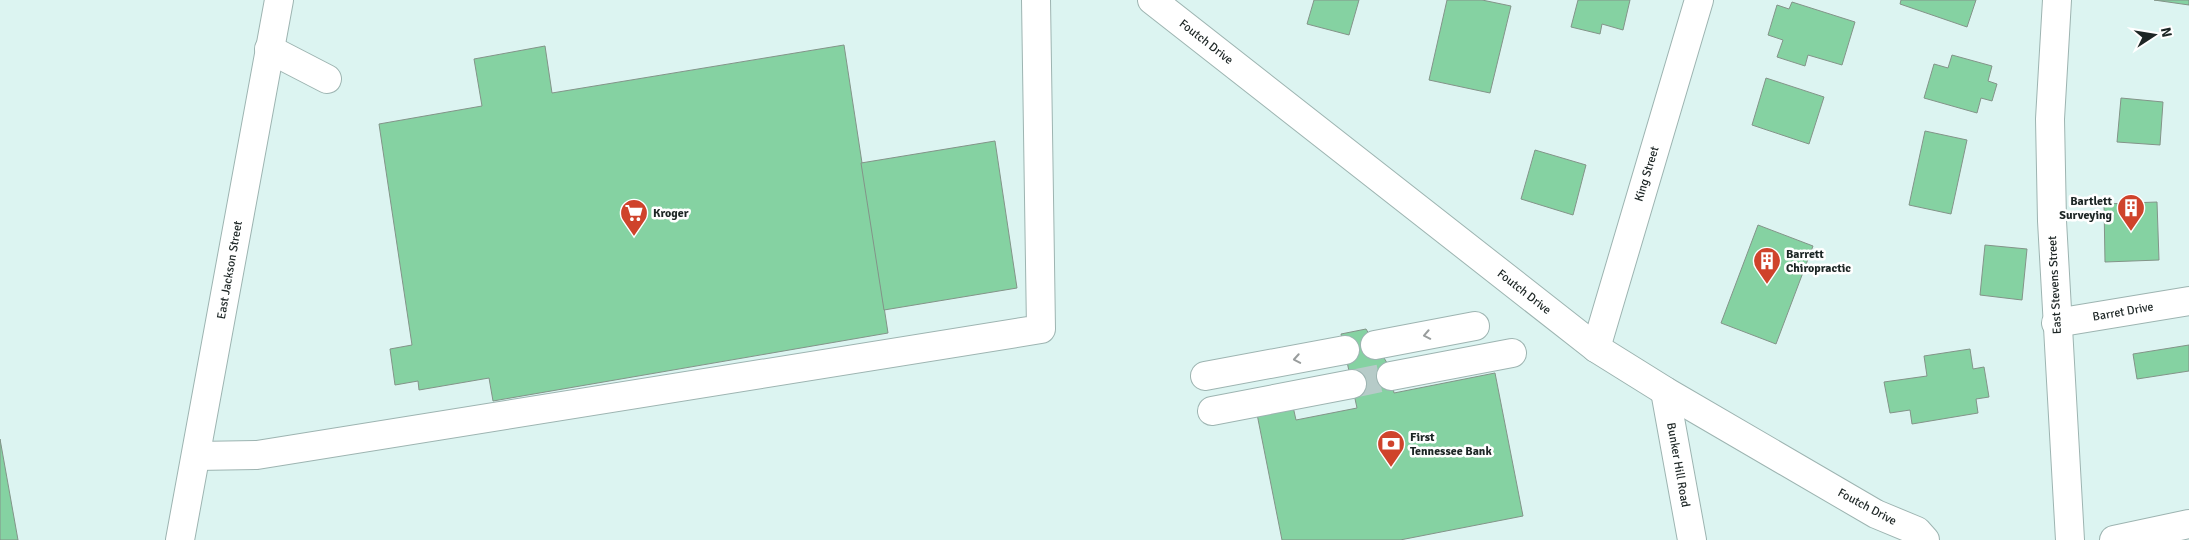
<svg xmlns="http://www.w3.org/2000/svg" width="2189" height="540" font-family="Signika,sans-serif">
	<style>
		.building { fill: #85d2a2; stroke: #839489 }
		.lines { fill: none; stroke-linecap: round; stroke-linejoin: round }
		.minor-tunnel { stroke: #b6cbc8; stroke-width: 28; stroke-dasharray: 28 14; stroke-linecap: butt }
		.minor-casing { stroke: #9db4b1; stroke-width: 30 }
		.major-casing { stroke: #9db4b1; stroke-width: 30 }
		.minor { stroke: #fff; stroke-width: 28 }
		.major { stroke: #fff; stroke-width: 28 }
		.oneway { stroke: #999d9d }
		.labels { text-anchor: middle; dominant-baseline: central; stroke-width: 5; stroke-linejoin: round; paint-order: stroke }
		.street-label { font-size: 12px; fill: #1d2625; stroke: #fff }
		.poi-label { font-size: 12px; font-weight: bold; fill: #1d2625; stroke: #fff; text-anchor: start }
	</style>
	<rect width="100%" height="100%" fill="#dcf4f1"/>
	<g class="building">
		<path d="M 1314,0 L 1359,0 L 1349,35 L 1307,24 Z"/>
		<path d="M 1447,0 L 1482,0 L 1511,6 L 1490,93 L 1429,80 Z"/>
		<path d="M 1578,0 L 1630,0 L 1623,30 L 1602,24 L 1600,34 L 1571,27 Z"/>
		<path d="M 1901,0 L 1976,0 L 1967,27 L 1900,4 Z"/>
		<path d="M 2154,0 L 2189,0 L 2189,5 Z"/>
		<path d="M 1792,2 L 1855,22 L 1842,65 L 1808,55 L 1805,66 L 1777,57 L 1783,40 L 1768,35 L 1777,5 L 1789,9 Z"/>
		<path d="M 844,45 L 888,333 L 493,401 L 489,378 L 419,390 L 418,381 L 395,385 L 390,349 L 412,345 L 379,124 L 482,106 L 474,59 L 545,46 L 552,93 Z"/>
		<path d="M 1952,55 L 1992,66 L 1988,81 L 1997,84 L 1992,101 L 1981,98 L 1977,113 L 1924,98 L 1934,64 L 1948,68 Z"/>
		<path d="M 1766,78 L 1824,97 L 1809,144 L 1752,125 Z"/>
		<path d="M 2121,98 L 2163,102 L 2160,145 L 2117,142 Z"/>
		<path d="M 1925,131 L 1967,140 L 1951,214 L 1909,205 Z"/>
		<path d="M 995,141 L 1017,288 L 884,310 L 861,163 Z"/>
		<path d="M 1535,150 L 1586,165 L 1573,215 L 1521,199 Z"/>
		<path d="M 2157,202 L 2159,260 L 2105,262 L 2104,204 Z"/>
		<path d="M 1758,225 L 1813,246 L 1776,344 L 1721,323 Z"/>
		<path d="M 1985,245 L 2027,249 L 2022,300 L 1980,295 Z"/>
		<path d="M 1366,329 L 1389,366 L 1394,393 L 1495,373 L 1523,516 L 1400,540 L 1282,540 L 1256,409 L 1292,402 L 1296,420 L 1357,408 L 1341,334 Z"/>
		<path d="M 2189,345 L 2189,371 L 2137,379 L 2133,354 Z"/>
		<path d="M 1970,349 L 1973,369 L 1984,367 L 1989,397 L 1976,399 L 1978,413 L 1912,424 L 1910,410 L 1890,413 L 1884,382 L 1927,376 L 1924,356 Z"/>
		<path d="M 0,439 L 18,540 L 0,540 Z"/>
	</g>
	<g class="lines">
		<path class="minor-tunnel" d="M 1352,384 L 1391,376"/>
		<defs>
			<g id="minor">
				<path d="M 1152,0 L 1596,348 L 1665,391 L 1876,514 L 1917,531 L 1925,540"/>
				<path d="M 2057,0 L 2050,119 L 2052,221 L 2070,540"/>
				<path d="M 269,49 L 327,79"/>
				<path d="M 2056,323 L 2189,301"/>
				<path d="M 1375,345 L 1475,326"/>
				<path d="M 1596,348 L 1699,0"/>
				<path d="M 1205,376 L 1345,350"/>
				<path d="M 1391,376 L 1512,353"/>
				<path d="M 1665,391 L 1692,540"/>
				<path d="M 1212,411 L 1352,384"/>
				<path d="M 196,456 L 257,455 L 1041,329 L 1036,0"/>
				<path d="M 180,540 L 279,0"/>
			</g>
			<path id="major" d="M 2114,540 L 2189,524"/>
		</defs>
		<use href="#minor" class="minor-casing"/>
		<use href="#major" class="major-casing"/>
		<use href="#minor" class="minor"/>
		<use href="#major" class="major"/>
	</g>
	<defs><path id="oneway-chevron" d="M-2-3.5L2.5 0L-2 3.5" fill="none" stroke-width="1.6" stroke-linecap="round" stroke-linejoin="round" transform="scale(1.25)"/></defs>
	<g class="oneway">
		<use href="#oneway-chevron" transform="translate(1427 335) rotate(169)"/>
		<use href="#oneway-chevron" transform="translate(1297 359) rotate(170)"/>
	</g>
	<defs>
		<symbol id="building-pin" viewBox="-11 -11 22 30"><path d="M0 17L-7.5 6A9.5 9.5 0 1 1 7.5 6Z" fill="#cf432b" stroke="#fff"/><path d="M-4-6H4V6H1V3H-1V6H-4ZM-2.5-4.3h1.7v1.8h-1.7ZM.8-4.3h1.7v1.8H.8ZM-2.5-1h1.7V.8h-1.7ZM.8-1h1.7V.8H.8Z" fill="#fff"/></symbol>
		<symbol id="supermarket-pin" viewBox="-11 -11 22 30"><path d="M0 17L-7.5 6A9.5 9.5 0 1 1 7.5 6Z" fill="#cf432b" stroke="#fff"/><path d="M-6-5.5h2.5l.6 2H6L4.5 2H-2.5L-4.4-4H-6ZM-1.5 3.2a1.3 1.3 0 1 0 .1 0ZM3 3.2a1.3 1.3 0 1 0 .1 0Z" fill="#fff"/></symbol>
		<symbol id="bank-pin" viewBox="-11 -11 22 30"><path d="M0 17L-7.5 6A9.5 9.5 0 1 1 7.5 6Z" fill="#cf432b" stroke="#fff"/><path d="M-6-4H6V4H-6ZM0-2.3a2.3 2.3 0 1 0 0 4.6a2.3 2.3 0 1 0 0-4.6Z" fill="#fff"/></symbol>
	</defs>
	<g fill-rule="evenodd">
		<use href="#building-pin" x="2115" y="192" width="32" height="43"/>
		<use href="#supermarket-pin" x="618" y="197" width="32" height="43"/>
		<use href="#building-pin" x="1751" y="245" width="32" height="43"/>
		<use href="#bank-pin" x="1375" y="428" width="32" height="43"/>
	</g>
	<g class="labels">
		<g class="street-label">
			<text transform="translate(1206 42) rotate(38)">Foutch Drive</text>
			<text transform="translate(1647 174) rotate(-73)">King Street</text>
			<text transform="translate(230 270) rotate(-80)">East Jackson Street</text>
			<text transform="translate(2055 285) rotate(-93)">East Stevens Street</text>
			<text transform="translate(1524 292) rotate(38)">Foutch Drive</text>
			<text transform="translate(2123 312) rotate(-10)">Barret Drive</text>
			<text transform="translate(1678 465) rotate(80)">Bunker Hill Road</text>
			<text transform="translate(1867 507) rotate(28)">Foutch Drive</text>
		</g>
		<g class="poi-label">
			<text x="2112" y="201" text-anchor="end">Bartlett<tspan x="2112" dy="14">Surveying</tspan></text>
			<text x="653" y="213">Kroger</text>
			<text x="1786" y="254">Barrett<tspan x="1786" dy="14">Chiropractic</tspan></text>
			<text x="1410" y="437">First<tspan x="1410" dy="14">Tennessee Bank</tspan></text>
		</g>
	</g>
	<g transform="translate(2154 35) rotate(78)" stroke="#ffffff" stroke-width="4" paint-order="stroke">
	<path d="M0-4L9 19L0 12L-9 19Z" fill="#1d2625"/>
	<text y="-8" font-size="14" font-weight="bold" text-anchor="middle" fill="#1d2625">N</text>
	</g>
</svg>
